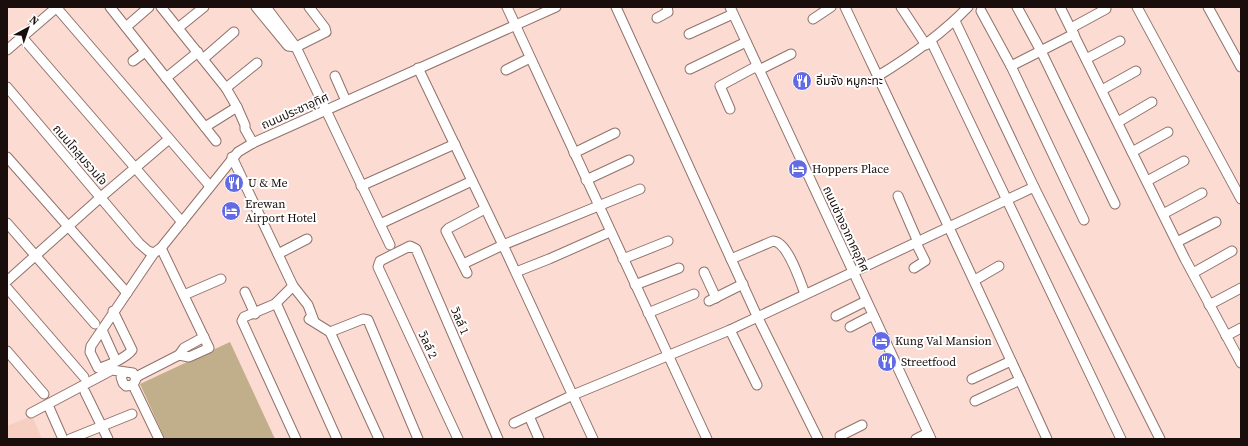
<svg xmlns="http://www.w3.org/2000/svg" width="1248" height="446" font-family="'Source Serif 4','Noto Sans Thai',serif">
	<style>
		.built { fill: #f6cec2 }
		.green { fill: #c1ae8a }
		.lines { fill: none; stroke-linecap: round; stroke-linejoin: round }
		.minor-casing { stroke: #90726a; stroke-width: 11 }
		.minor { stroke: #fff; stroke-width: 9 }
		.labels { text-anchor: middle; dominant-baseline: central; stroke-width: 4; stroke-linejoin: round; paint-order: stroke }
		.poi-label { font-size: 12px; fill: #190e0b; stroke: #fff; text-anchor: start }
		.street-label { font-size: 12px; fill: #190e0b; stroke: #fff }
	</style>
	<rect width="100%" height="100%" fill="#fcdbd2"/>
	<path class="built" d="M 32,416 L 42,439 L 7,439 L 7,426 Z"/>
	<path class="green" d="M 230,342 L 275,439 L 165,439 L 140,384 Z"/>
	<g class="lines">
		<defs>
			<g id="minor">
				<path d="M 56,7 L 209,185"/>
				<path d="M 110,7 L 216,141"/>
				<path d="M 161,7 L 226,88 L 237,107 L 245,125 L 245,129 L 253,143"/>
				<path d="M 256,7 L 288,46 L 296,47 L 326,32 L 325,28 L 309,7"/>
				<path d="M 266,7 L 296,47 L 390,245"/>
				<path d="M 507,7 L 707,439"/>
				<path d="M 616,7 L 757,316 L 818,439"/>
				<path d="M 730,7 L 931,439"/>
				<path d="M 845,7 C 913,151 981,294 1047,439"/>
				<path d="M 901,7 L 926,45"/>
				<path d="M 1017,7 L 1041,51 L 1115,204"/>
				<path d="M 1060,7 L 1185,259 L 1241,363"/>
				<path d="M 1137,7 L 1241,199"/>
				<path d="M 1208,7 L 1241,67"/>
				<path d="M 981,11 L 1011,66 L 1084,220"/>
				<path d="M 657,18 L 668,12 L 667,7"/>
				<path d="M 813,19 L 831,7"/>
				<path d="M 955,21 L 1034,187 L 1160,439"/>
				<path d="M 126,27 L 149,7"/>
				<path d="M 178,28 L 204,7"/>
				<path d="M 1071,28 L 1106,9"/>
				<path d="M 689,34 L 733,14"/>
				<path d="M 22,37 L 182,222"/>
				<path d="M 931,41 L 1121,439"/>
				<path d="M 7,50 L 57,7"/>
				<path d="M 203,59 L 234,32"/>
				<path d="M 1086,59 L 1120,41"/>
				<path d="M 133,61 L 145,52"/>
				<path d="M 1011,66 L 1074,34"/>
				<path d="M 418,68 L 503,245 L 593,439"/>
				<path d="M 690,69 L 746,42"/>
				<path d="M 506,70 L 530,58"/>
				<path d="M 759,70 L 791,54"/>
				<path d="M 335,76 L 346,101"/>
				<path d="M 878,76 C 911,56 941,35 968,7"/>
				<path d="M 166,78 L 198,52"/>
				<path d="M 7,87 L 139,243 L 148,251 L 154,253"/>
				<path d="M 226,88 L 257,63"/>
				<path d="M 1102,90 L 1136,71"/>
				<path d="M 730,109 L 720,86 L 757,66"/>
				<path d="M 1118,122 L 1152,102"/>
				<path d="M 205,127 L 237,107"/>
				<path d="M 1132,152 L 1168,132"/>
				<path d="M 574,153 L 615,133"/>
				<path d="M 7,157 L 127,293"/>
				<path d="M 232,157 L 293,286 L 308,305 L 314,321"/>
				<path d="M 586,180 L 629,160"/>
				<path d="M 1147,181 L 1184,161"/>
				<path d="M 361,186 L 455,144"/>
				<path d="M 898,196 L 918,242"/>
				<path d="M 1163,214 L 1202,193"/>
				<path d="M 7,223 L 95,324"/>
				<path d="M 380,224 L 472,181"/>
				<path d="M 1177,242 L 1216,222"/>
				<path d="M 161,248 L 209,348 L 189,357 L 179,355"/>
				<path d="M 278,254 L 307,239"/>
				<path d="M 623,259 L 668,241"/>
				<path d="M 731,259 L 773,241 C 788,242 800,281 805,294"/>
				<path d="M 463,264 L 503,245 L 640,189"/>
				<path d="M 914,268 L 925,261 L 916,243"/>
				<path d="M 516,272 L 549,259 L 610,232"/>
				<path d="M 704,272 L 716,298"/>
				<path d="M 467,273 L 446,231 L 449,228 L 485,209"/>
				<path d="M 1193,273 L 1232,251"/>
				<path d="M 975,280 L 999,266"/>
				<path d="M 7,281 L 101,197 L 169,139"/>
				<path d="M 635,285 L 679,268"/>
				<path d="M 293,286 L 275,304 L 244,317 L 242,321 L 296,439"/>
				<path d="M 7,288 L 84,377"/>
				<path d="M 245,292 L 255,314"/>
				<path d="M 184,295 L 221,279"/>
				<path d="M 709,301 L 743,284"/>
				<path d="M 275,304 L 277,305 L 337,439"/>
				<path d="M 1209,305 L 1241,288"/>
				<path d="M 113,311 L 132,350 C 127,357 107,367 98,368 L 90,352 L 91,346 L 154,253 L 161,248 L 238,152 L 253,143 L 556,7"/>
				<path d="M 648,313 L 694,294"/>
				<path d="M 836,316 L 866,301"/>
				<path d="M 309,319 L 330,332 L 379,439"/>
				<path d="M 850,327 L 873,315"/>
				<path d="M 102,330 L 116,361"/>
				<path d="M 730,330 L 757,385"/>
				<path d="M 330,332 L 363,319 L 368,320 L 418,439"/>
				<path d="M 1226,336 L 1241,328"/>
				<path d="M 7,351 L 44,394"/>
				<path d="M 136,377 L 179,355 L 184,348 L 204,337"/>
				<path d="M 972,379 L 1011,361"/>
				<path d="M 133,385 L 159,439"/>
				<path d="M 85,392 L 108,439"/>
				<path d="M 975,401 L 1020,380"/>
				<path d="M 48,405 L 63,439"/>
				<path d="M 31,413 L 112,370 L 133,373 L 136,379 L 133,385 L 126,386 L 123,383 L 121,377 L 124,373"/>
				<path d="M 529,416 L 539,439"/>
				<path d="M 514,423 L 573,395 L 730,330 L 1034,187"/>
				<path d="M 840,436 L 862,425"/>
				<path d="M 70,439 L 132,414"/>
				<path d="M 458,439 L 378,267 L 380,261 L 410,246 L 416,249 L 498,439"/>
				<path d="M 916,439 L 928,433"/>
			</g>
		</defs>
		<use href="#minor" class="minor-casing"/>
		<use href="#minor" class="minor"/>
	</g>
	<defs>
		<symbol id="restaurant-disc" viewBox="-11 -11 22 22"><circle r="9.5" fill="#636be4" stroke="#fff"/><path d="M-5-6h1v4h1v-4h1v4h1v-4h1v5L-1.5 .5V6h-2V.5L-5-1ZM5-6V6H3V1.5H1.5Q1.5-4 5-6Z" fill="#fff"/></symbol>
		<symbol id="hotel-disc" viewBox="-11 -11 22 22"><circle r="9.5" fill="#636be4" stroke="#fff"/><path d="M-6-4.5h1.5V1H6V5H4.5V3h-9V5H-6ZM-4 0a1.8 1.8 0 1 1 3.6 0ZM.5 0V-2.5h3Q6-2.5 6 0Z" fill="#fff"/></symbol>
	</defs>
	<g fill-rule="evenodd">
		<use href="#restaurant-disc" x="791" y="70" width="22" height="22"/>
		<use href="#hotel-disc" x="787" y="158" width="22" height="22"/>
		<use href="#restaurant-disc" x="223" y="172" width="22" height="22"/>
		<use href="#hotel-disc" x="220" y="200" width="22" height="22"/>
		<use href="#hotel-disc" x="870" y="330" width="22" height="22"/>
		<use href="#restaurant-disc" x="876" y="351" width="22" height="22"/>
	</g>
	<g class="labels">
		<g class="poi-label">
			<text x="816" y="81">อิ่มจัง หมูกะทะ</text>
			<text x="812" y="169">Hoppers Place</text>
			<text x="248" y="183">U &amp; Me</text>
			<text x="245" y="204">Erewan<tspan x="245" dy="14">Airport Hotel</tspan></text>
			<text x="895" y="341">Kung Val Mansion</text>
			<text x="901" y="362">Streetfood</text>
		</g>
		<g class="street-label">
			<text transform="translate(295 111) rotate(-24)">ถนนประชาอุทิศ</text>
			<text transform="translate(80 155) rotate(49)">ถนนโกสุมรวมใจ</text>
			<text transform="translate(846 229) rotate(65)">ถนนช่างอากาศอุทิศ</text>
			<text transform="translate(460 321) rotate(67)">วิลล์ 1</text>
			<text transform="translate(428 345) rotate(65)">วิลล์ 2</text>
		</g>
	</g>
	<rect width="1248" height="446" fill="none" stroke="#190e0b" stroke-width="16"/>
	<g transform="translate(28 28) rotate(40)" stroke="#ffffff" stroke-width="3" paint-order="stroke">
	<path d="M0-3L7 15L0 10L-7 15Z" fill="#190e0b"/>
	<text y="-6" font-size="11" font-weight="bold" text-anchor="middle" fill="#190e0b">N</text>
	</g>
</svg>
